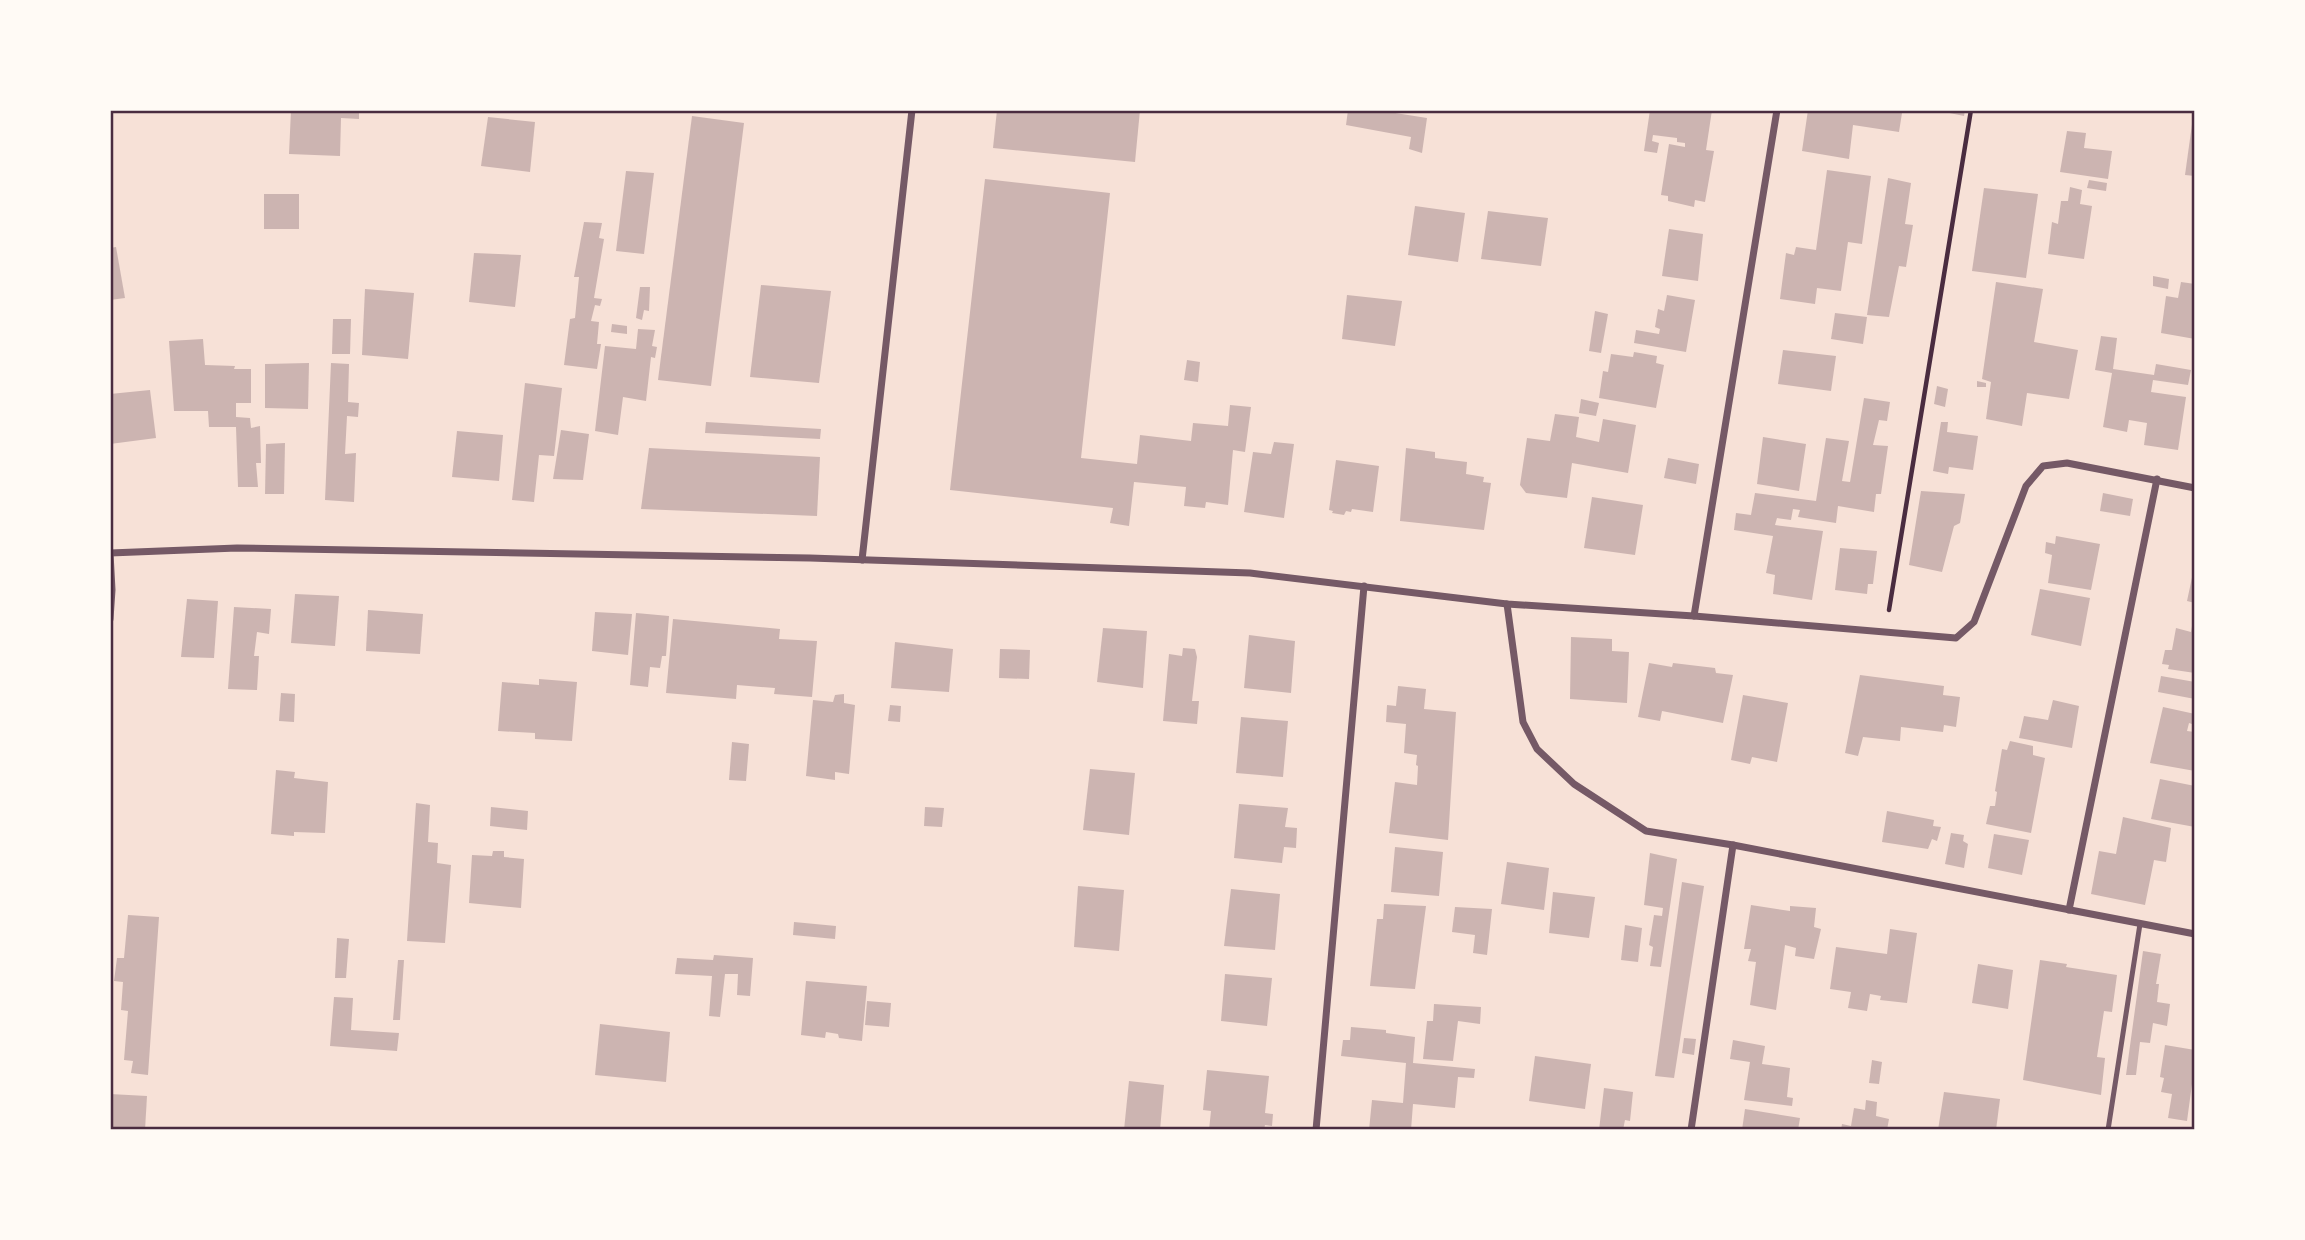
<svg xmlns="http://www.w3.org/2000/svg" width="2305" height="1240" font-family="Cabin,sans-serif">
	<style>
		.building { fill: #ccb4b1 }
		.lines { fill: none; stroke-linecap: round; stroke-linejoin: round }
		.path { stroke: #4a2c40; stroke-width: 4.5 }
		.service { stroke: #755966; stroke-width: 5 }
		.minor { stroke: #755966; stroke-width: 7 }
		.neatline { fill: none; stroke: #4a2c40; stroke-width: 2.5 }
	</style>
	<rect width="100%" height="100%" fill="#f7e1d7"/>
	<g class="building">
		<path d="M 291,110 L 359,110 L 359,119 L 341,118 L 340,156 L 289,154 Z"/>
		<path d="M 997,110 L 1140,110 L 1135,162 L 993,148 Z"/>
		<path d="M 1348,110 L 1389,112 L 1427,118 L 1422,153 L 1409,149 L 1411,137 L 1346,125 Z"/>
		<path d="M 1650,110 L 1712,110 L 1706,150 L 1714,151 L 1705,202 L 1695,200 L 1694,207 L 1668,201 L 1668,196 L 1661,195 L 1669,144 L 1685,147 L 1685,143 L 1677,142 L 1677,138 L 1653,135 L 1652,141 L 1659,143 L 1657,153 L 1644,151 Z"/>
		<path d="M 1808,110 L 1882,110 L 1902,113 L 1899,132 L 1853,125 L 1849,159 L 1802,151 Z"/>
		<path d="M 1935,110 L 1965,110 L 1964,116 Z"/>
		<path d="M 692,116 L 744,123 L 711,386 L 658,380 Z"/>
		<path d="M 488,117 L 535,122 L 530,172 L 481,166 Z"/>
		<path d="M 2193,117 L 2195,117 L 2195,176 L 2185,175 Z"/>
		<path d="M 2067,131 L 2086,133 L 2084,148 L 2112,151 L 2108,179 L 2060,172 Z"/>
		<path d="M 1827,170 L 1871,176 L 1862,244 L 1848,242 L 1841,291 L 1817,288 L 1815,304 L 1780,299 L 1786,253 L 1794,255 L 1796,247 L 1816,250 Z"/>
		<path d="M 626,171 L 654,173 L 644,254 L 616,251 Z"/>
		<path d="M 1888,178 L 1911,183 L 1905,224 L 1913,225 L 1906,267 L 1899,266 L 1889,317 L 1867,315 Z"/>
		<path d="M 985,179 L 1110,193 L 1081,458 L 1137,464 L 1140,435 L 1191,441 L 1193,423 L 1228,426 L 1230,405 L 1251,407 L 1245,452 L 1233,450 L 1228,505 L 1206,502 L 1205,508 L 1184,506 L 1186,487 L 1134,482 L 1129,526 L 1110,523 L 1113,508 L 950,490 Z"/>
		<path d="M 2089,180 L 2107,183 L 2106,191 L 2087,188 Z"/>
		<path d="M 2070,187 L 2082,190 L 2080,204 L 2092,206 L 2084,259 L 2048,254 L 2052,222 L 2058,224 L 2061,201 L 2068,201 Z"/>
		<path d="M 1984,188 L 2038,194 L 2026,278 L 1972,271 Z"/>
		<rect x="264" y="194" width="35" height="35"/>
		<path d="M 1415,206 L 1465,213 L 1458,262 L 1408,255 Z"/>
		<path d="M 1488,211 L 1548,218 L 1541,266 L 1481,259 Z"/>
		<path d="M 584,222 L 602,223 L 599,238 L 604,239 L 594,298 L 602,299 L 600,306 L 595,305 L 591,321 L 599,322 L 597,344 L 601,344 L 597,369 L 564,365 L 570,319 L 575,318 L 579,277 L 574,277 Z"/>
		<path d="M 1669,229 L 1703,234 L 1698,281 L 1662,276 Z"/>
		<path d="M 116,247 L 125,298 L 110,300 L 110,248 Z"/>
		<path d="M 474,253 L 521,255 L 515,307 L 469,302 Z"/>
		<path d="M 2153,276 L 2169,279 L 2168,289 L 2153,286 Z"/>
		<path d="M 1996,282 L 2043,289 L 2034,342 L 2078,350 L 2069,399 L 2027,393 L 2022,426 L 1986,419 L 1991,382 L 1982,379 Z"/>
		<path d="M 2181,282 L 2195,284 L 2192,301 L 2195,302 L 2195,339 L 2161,333 L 2166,296 L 2178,298 Z"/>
		<path d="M 761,285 L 831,291 L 819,383 L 750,377 Z"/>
		<path d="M 640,287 L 650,287 L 649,311 L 644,310 L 642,320 L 636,318 Z"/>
		<path d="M 365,289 L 414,293 L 408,359 L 362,355 Z"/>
		<path d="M 1347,295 L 1402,301 L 1395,346 L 1342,339 Z"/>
		<path d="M 1667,295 L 1695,300 L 1686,352 L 1634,343 L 1636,330 L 1659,334 L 1660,329 L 1655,327 L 1658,309 L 1664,311 Z"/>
		<path d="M 1595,311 L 1608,314 L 1601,353 L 1589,351 Z"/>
		<path d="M 1835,313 L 1867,317 L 1863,344 L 1831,339 Z"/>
		<path d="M 333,319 L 351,319 L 350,354 L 332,354 Z"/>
		<path d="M 612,324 L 627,326 L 627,334 L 611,332 Z"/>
		<path d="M 638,329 L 655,330 L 652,346 L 657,347 L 655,358 L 651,357 L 646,401 L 623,397 L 618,435 L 595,431 L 605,346 L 636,349 Z"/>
		<path d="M 2101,336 L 2117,338 L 2113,369 L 2154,375 L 2156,364 L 2191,370 L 2188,385 L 2153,380 L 2151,392 L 2186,397 L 2178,450 L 2144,445 L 2147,423 L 2129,420 L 2127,432 L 2103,427 L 2112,373 L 2095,370 Z"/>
		<path d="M 203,339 L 205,365 L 235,366 L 234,369 L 251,369 L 251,403 L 236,403 L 236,417 L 250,418 L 251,428 L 260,426 L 261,463 L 256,463 L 258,487 L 238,487 L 236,427 L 209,427 L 208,411 L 174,411 L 169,341 Z"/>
		<path d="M 1783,350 L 1836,356 L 1831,391 L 1778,384 Z"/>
		<path d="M 1634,352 L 1657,356 L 1656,363 L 1664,365 L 1656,408 L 1599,398 L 1603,371 L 1608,372 L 1611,354 L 1633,357 Z"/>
		<path d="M 1187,360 L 1200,362 L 1198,382 L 1184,380 Z"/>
		<path d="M 309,363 L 308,409 L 265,408 L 265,364 Z"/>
		<path d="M 331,363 L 349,364 L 348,402 L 359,403 L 358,417 L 347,416 L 345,454 L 356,453 L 354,502 L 325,500 Z"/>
		<path d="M 1977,381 L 1986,383 L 1986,387 L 1977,387 Z"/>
		<path d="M 525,383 L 562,388 L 554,456 L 539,455 L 534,502 L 512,500 Z"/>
		<path d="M 1937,386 L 1948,389 L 1945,407 L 1934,404 Z"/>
		<path d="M 150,390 L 156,438 L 110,444 L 110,394 Z"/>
		<path d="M 1864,398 L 1890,402 L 1887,421 L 1879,420 L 1873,445 L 1888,446 L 1881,494 L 1876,494 L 1874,512 L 1838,506 L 1836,523 L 1798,517 L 1800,510 L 1793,509 L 1791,520 L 1777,518 L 1775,525 L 1823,531 L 1812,600 L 1773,594 L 1775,575 L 1766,573 L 1773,536 L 1734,530 L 1736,513 L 1751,515 L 1755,493 L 1816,501 L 1826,438 L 1849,441 L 1842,481 L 1850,482 Z"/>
		<path d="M 1581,399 L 1599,403 L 1596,416 L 1579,413 Z"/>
		<path d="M 1555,414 L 1579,417 L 1576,437 L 1599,442 L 1603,419 L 1636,425 L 1628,473 L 1572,463 L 1567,498 L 1526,493 L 1520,485 L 1527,438 L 1550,441 Z"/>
		<path d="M 706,422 L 821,429 L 820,439 L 705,433 Z"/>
		<path d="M 1941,422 L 1948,422 L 1947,432 L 1978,436 L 1973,470 L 1949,467 L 1948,474 L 1933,471 Z"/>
		<path d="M 561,430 L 589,434 L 583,480 L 553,479 Z"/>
		<path d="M 457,431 L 503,435 L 499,481 L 452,477 Z"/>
		<path d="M 1763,437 L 1806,444 L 1799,491 L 1757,484 Z"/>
		<path d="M 1274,442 L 1294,444 L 1284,518 L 1244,512 L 1253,452 L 1271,454 Z"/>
		<path d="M 285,443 L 284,494 L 265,494 L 266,444 Z"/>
		<path d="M 649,448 L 820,457 L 817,516 L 641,509 Z"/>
		<path d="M 1406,448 L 1435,452 L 1435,458 L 1467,462 L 1466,474 L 1484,477 L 1483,482 L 1491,483 L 1484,530 L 1400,521 Z"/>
		<path d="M 1668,458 L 1699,464 L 1696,484 L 1664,478 Z"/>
		<path d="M 1336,460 L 1379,466 L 1373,512 L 1352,509 L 1351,512 L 1346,511 L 1344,515 L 1332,513 L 1333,511 L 1329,510 Z"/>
		<path d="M 1921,491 L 1965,494 L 1960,523 L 1954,526 L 1942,572 L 1909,565 Z"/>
		<path d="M 2103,493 L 2133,499 L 2130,516 L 2100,511 Z"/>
		<path d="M 1592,497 L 1643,505 L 1635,555 L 1584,548 Z"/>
		<path d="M 2056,536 L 2100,544 L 2091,590 L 2048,583 L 2052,555 L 2045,553 L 2046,542 L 2055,544 Z"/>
		<path d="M 1840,548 L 1877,551 L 1873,584 L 1868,584 L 1867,594 L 1835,590 Z"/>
		<path d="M 2194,568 L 2195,568 L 2195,603 L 2187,601 Z"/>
		<path d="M 2040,589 L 2090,598 L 2081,646 L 2031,635 Z"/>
		<path d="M 295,594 L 339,596 L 335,646 L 291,643 Z"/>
		<path d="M 187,599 L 218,601 L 214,658 L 181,657 Z"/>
		<path d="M 234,607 L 271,609 L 269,634 L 257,632 L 254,656 L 259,656 L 257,690 L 228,689 Z"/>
		<path d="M 368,610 L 423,614 L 420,654 L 366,651 Z"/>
		<path d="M 595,612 L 632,614 L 628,655 L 592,651 Z"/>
		<path d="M 636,613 L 669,616 L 666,656 L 662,656 L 660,668 L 650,667 L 648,687 L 630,685 Z"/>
		<path d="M 673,619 L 780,629 L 779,639 L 817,641 L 812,697 L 774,694 L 775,688 L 737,685 L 736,699 L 666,693 Z"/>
		<path d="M 2193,620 L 2195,673 L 2168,669 L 2169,665 L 2162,664 L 2165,650 L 2172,650 L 2176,628 L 2191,632 Z"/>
		<path d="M 1103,628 L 1147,631 L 1143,688 L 1097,682 Z"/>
		<path d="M 1249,635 L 1295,641 L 1291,693 L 1244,688 Z"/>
		<path d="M 1571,637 L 1612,639 L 1612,651 L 1629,652 L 1627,703 L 1570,699 Z"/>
		<path d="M 895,642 L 953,649 L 949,692 L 891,688 Z"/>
		<path d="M 1183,648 L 1195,649 L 1197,657 L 1192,701 L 1199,701 L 1197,724 L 1163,721 L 1169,654 L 1182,656 Z"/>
		<path d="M 1000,649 L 1030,650 L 1029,679 L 999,678 Z"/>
		<path d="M 1649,663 L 1672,667 L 1673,663 L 1715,668 L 1716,673 L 1733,675 L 1723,723 L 1662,711 L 1660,721 L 1638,717 Z"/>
		<path d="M 1860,675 L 1944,686 L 1943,695 L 1960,697 L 1956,727 L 1944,725 L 1943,732 L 1901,727 L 1900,741 L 1863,737 L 1858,756 L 1845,753 Z"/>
		<path d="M 2161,676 L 2195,682 L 2195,699 L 2158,692 Z"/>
		<path d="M 539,679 L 577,682 L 572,741 L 535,739 L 535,733 L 498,731 L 502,682 L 539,685 Z"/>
		<path d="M 1398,686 L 1426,689 L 1424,709 L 1456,712 L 1448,840 L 1389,833 L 1395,782 L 1417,785 L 1418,766 L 1416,765 L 1417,755 L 1404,753 L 1406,724 L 1386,722 L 1387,705 L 1396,706 Z"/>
		<path d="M 281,693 L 295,694 L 294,722 L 279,721 Z"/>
		<path d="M 844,694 L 844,703 L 855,705 L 849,774 L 835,772 L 835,780 L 806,776 L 813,700 L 833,702 L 835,695 Z"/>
		<path d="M 1743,695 L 1788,703 L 1777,762 L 1752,757 L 1750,764 L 1731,760 Z"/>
		<path d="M 2053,700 L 2079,706 L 2072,748 L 2019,738 L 2024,716 L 2048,720 Z"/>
		<path d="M 890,705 L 901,706 L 900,722 L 888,721 Z"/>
		<path d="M 2163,707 L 2195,714 L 2195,725 L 2189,723 L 2187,731 L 2195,732 L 2195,771 L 2150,763 Z"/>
		<path d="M 1241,717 L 1288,721 L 1283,777 L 1236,773 Z"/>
		<path d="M 2010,741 L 2033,746 L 2033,755 L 2045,758 L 2031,833 L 1986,824 L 1990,806 L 1995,806 L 1997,792 L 1995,791 L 2002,749 L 2007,750 Z"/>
		<path d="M 732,742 L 749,744 L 746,781 L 729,780 Z"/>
		<path d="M 1090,769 L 1135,773 L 1129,835 L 1083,830 Z"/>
		<path d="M 276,770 L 295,772 L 294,778 L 328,782 L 325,833 L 294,832 L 294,836 L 271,834 Z"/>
		<path d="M 2160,779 L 2195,786 L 2195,827 L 2151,819 Z"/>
		<path d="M 416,803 L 430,805 L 428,842 L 438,843 L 437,863 L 451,865 L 445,943 L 407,941 Z"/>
		<path d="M 1239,804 L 1288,808 L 1285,827 L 1297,828 L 1296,848 L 1284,847 L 1282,863 L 1234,858 Z"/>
		<path d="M 491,807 L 528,811 L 527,830 L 490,826 Z"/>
		<path d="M 925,807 L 944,808 L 942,827 L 924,826 Z"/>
		<path d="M 1887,811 L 1934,820 L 1933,826 L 1941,827 L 1937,841 L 1932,839 L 1928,849 L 1882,842 Z"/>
		<path d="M 2123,817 L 2171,828 L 2166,862 L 2154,860 L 2145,905 L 2091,894 L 2099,851 L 2116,854 Z"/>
		<path d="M 1951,833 L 1964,835 L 1963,841 L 1968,844 L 1964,868 L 1945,864 Z"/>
		<path d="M 1994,834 L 2029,840 L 2022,875 L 1988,868 Z"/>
		<path d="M 1395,847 L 1443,852 L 1439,896 L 1391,892 Z"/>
		<path d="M 493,851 L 504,851 L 504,857 L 524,859 L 521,908 L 469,903 L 472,855 L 492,856 Z"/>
		<path d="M 1650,853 L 1677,859 L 1661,967 L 1650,966 L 1653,947 L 1649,945 L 1654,915 L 1662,916 L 1663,908 L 1644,905 Z"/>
		<path d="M 1507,862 L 1549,868 L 1544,910 L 1501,904 Z"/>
		<path d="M 1682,882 L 1704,886 L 1674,1078 L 1655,1076 Z"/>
		<path d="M 1078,886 L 1124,890 L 1119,951 L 1074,947 Z"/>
		<path d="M 1231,889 L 1280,894 L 1275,950 L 1224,946 Z"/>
		<path d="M 1553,892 L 1595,897 L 1589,938 L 1549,933 Z"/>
		<path d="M 1384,904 L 1426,906 L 1415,989 L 1370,986 L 1377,919 L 1383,919 Z"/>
		<path d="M 1751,905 L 1790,911 L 1790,906 L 1816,908 L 1814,927 L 1821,929 L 1814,959 L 1795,956 L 1796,948 L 1785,945 L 1776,1010 L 1750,1005 L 1756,962 L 1748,961 L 1751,949 L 1744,949 Z"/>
		<path d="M 1455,907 L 1492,909 L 1487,955 L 1473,953 L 1475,935 L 1452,932 Z"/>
		<path d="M 128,915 L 159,917 L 148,1075 L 131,1073 L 133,1061 L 124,1060 L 128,1011 L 121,1010 L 123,982 L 114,981 L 117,958 L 124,958 Z"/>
		<path d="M 794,922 L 836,926 L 835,939 L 793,935 Z"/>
		<path d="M 1625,925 L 1642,928 L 1638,962 L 1621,960 Z"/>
		<path d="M 1890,929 L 1917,933 L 1907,1003 L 1880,1000 L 1881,996 L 1870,994 L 1867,1011 L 1848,1008 L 1851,992 L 1830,989 L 1836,947 L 1887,954 Z"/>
		<path d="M 337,938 L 349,939 L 346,978 L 335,978 Z"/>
		<path d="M 2143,951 L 2161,954 L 2156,984 L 2159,984 L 2157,1002 L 2170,1004 L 2167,1026 L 2153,1023 L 2150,1043 L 2140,1042 L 2136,1075 L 2126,1075 Z"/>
		<path d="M 714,955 L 753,958 L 750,996 L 737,995 L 738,974 L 725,974 L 720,1017 L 709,1016 L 712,976 L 675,974 L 677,958 L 713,960 Z"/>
		<path d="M 398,960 L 404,960 L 400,1020 L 393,1020 Z"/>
		<path d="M 2040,960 L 2067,964 L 2066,967 L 2117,975 L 2112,1012 L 2104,1011 L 2097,1057 L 2105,1058 L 2101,1095 L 2023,1080 Z"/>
		<path d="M 1978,964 L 2013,970 L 2008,1009 L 1972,1003 Z"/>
		<path d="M 1225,974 L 1272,978 L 1267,1026 L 1221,1021 Z"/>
		<path d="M 806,981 L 867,986 L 862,1041 L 839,1038 L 838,1034 L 826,1032 L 825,1038 L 801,1035 Z"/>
		<path d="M 334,997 L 353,998 L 351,1030 L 399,1033 L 397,1051 L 330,1046 Z"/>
		<path d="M 867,1001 L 891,1003 L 889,1027 L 865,1025 Z"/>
		<path d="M 1434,1004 L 1481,1007 L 1480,1024 L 1458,1021 L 1453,1061 L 1423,1059 L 1427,1021 L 1433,1021 Z"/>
		<path d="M 600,1024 L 670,1032 L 666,1082 L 595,1075 Z"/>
		<path d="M 1351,1027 L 1386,1030 L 1386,1033 L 1415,1037 L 1413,1063 L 1475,1069 L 1474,1078 L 1458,1077 L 1455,1108 L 1413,1104 L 1411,1130 L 1369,1130 L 1372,1100 L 1403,1103 L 1406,1063 L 1341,1056 L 1343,1040 L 1350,1040 Z"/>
		<path d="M 1684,1038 L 1696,1039 L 1694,1055 L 1682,1053 Z"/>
		<path d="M 1733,1040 L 1765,1046 L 1762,1064 L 1790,1068 L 1787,1097 L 1793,1098 L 1792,1106 L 1744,1100 L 1750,1062 L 1730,1059 Z"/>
		<path d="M 2165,1045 L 2195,1050 L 2195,1084 L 2192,1084 L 2187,1121 L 2168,1118 L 2172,1094 L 2161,1092 L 2164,1078 L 2160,1077 Z"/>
		<path d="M 1535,1056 L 1591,1064 L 1585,1109 L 1529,1101 Z"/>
		<path d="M 1872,1060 L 1882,1062 L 1879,1084 L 1869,1083 Z"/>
		<path d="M 1207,1070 L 1269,1076 L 1265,1113 L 1273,1114 L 1272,1126 L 1265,1125 L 1264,1130 L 1209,1130 L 1211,1111 L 1203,1110 Z"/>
		<path d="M 1129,1081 L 1164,1085 L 1160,1130 L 1124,1130 Z"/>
		<path d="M 1604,1088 L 1633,1092 L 1630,1121 L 1625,1120 L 1623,1130 L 1599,1130 Z"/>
		<path d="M 1944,1092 L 2000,1099 L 1996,1130 L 1938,1130 Z"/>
		<path d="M 110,1094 L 147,1096 L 145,1130 L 110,1130 Z"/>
		<path d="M 1866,1100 L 1877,1102 L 1876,1116 L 1889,1119 L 1887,1130 L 1841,1130 L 1842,1124 L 1851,1126 L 1854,1108 L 1865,1110 Z"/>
		<path d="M 1745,1109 L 1800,1118 L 1798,1130 L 1742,1130 Z"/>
	</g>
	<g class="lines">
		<path class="path" d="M 1889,610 L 1971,110"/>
		<path class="service" d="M 2108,1130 L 2140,924"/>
		<g class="minor">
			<path d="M 110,553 L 237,548 L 810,558 L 1250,573 L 1507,604 L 1694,616 L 1956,638 L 1974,622 L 2026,486 L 2043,466 L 2067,463 L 2195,488"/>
			<path d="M 862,560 L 912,110"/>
			<path d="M 1507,604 L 1523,722 L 1537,749 L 1574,784 L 1646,831 L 1733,845 L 2195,934"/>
			<path d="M 1694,616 L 1777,110"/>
			<path d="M 110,619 L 112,590 L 110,553"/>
			<path d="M 2069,910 L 2157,479"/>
			<path d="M 1316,1130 L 1364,586"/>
			<path d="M 1691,1130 L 1733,845"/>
		</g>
	</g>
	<rect width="2305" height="1240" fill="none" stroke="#fffaf5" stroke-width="224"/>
	<rect x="112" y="112" width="2081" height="1016" class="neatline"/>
</svg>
